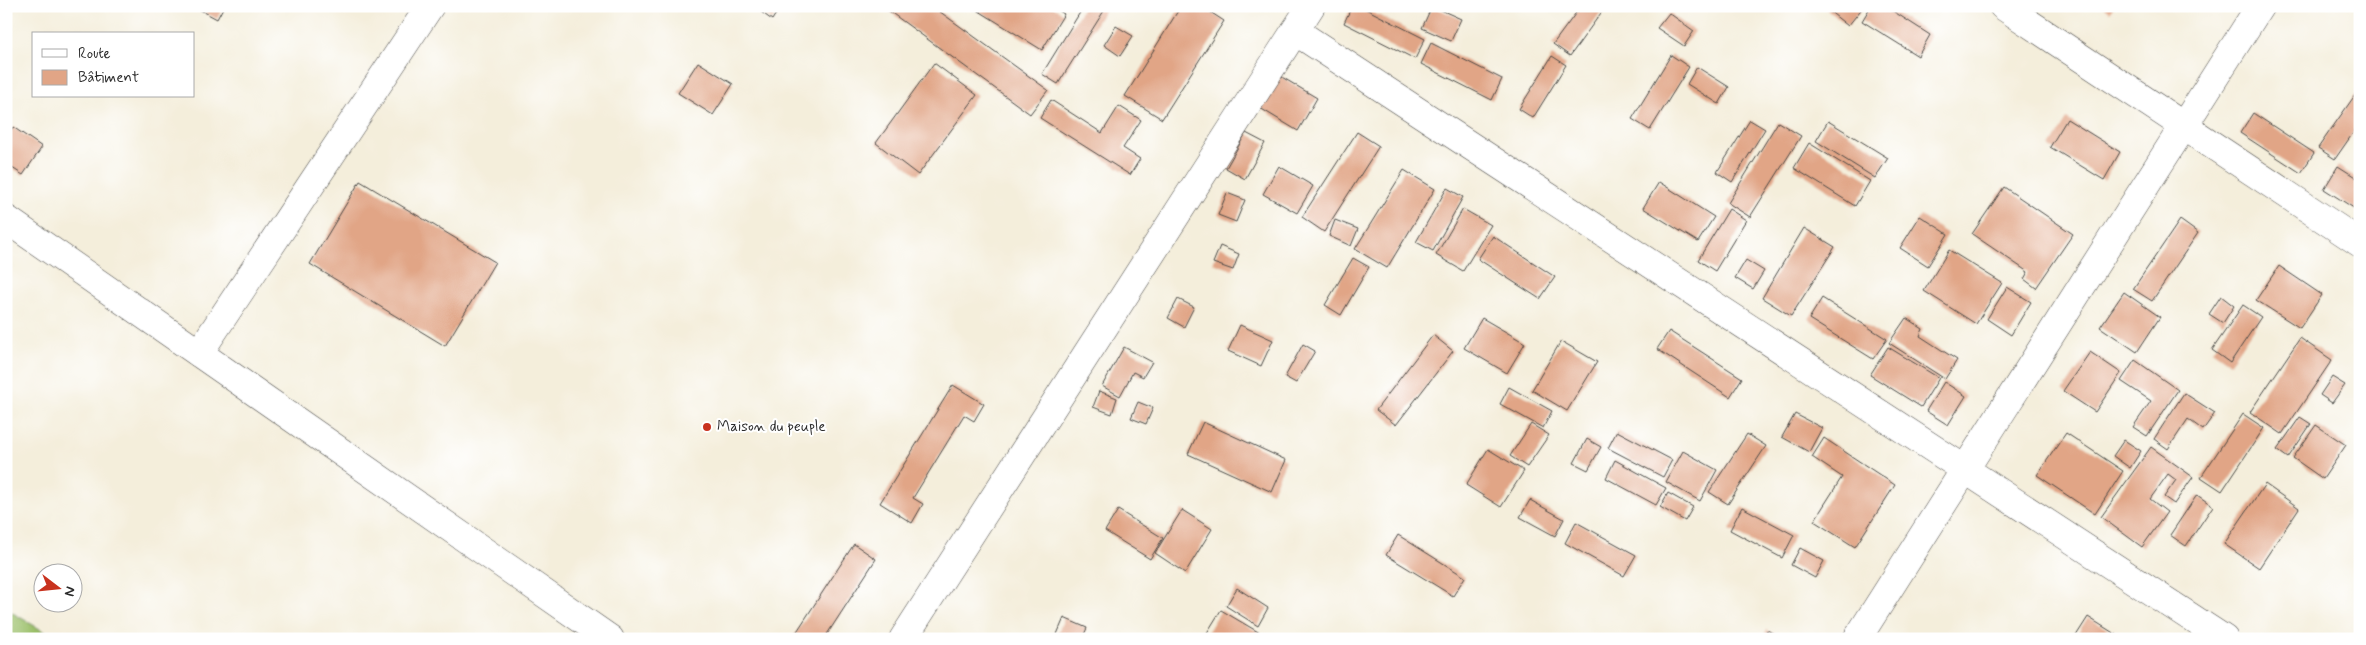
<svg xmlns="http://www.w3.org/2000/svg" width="2366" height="645" font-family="Mynerve,sans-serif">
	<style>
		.green { fill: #9bc06b; stroke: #63764b }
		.building { fill: #e1a586 }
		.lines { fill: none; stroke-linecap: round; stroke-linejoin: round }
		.street-casing { stroke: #494845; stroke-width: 29 }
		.primary-casing { stroke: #494845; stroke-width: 29 }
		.street { stroke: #fff; stroke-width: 28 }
		.primary { stroke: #fff; stroke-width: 28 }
		.poi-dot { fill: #c8321e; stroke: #fff; stroke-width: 2 }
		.labels { text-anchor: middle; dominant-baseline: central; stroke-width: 4; stroke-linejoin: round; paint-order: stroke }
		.poi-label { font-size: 15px; fill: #2b2b2b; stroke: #fff; text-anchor: start }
	</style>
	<rect width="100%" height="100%" fill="#fff"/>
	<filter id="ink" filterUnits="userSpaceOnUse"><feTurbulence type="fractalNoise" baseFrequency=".02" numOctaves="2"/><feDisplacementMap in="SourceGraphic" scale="10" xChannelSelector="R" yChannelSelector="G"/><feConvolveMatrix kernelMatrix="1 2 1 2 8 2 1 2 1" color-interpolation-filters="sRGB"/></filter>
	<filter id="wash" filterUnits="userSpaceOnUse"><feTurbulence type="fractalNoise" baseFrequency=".0096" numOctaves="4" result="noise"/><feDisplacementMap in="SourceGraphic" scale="20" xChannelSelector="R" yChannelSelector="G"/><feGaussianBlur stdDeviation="1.12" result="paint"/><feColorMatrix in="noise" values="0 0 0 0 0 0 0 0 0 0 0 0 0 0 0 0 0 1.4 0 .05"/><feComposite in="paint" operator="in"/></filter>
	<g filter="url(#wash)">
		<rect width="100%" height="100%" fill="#f4eedb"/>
		<path class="green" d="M 6,609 L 57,639 L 6,639 Z"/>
		<g id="blocks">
			<g class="building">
				<path d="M 193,6 L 224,6 L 217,19 Z"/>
				<path d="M 753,6 L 781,6 L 772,20 Z"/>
				<path d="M 882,6 L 932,6 L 1048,90 L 1030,114 Z"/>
				<path d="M 971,6 L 1052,6 L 1064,14 L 1042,50 Z"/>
				<path d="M 1084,6 L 1107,6 L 1058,84 L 1042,74 Z"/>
				<path d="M 1181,6 L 1201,6 L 1224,21 L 1162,119 L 1125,96 Z"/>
				<path d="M 1352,6 L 1360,6 L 1425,39 L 1415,59 L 1344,23 Z"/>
				<path d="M 1432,6 L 1461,19 L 1451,41 L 1422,28 Z"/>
				<path d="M 1581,6 L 1606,6 L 1570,56 L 1553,44 Z"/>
				<path d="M 1823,6 L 1864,6 L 1848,26 Z"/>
				<path d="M 1871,6 L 1885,6 L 1930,35 L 1918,56 L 1862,21 Z"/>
				<path d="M 2101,6 L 2114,6 L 2110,12 Z"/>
				<path d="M 1669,13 L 1694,31 L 1684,46 L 1657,28 Z"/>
				<path d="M 1116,26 L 1133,36 L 1120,56 L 1104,45 Z"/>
				<path d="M 1431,43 L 1502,79 L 1492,100 L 1421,64 Z"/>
				<path d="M 1671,55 L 1689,67 L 1650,130 L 1632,119 Z"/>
				<path d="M 1552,56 L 1566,65 L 1533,118 L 1519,109 Z"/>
				<path d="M 698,62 L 733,84 L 713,115 L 678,93 Z"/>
				<path d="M 934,63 L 977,95 L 918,175 L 876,143 Z"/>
				<path d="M 1697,67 L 1729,87 L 1719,104 L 1687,84 Z"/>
				<path d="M 1275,73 L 1317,98 L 1298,131 L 1255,105 Z"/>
				<path d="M 2360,88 L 2360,123 L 2335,159 L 2318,148 Z"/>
				<path d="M 1051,100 L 1102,133 L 1119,106 L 1141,120 L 1123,148 L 1140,159 L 1130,175 L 1040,118 Z"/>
				<path d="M 2253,113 L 2314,153 L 2301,173 L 2240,133 Z"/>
				<path d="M 2067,119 L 2120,152 L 2104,180 L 2050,147 Z"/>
				<path d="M 1750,120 L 1765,129 L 1732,182 L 1717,172 Z"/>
				<path d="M 1828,121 L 1888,158 L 1875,178 L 1816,141 Z"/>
				<path d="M 1778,122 L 1801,136 L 1750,217 L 1728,203 Z"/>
				<path d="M 13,127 L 42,147 L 23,175 L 6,164 L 6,137 Z"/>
				<path d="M 1357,132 L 1379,146 L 1324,232 L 1302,217 Z"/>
				<path d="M 1246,133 L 1265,143 L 1245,179 L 1226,168 Z"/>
				<path d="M 1809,143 L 1870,181 L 1855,206 L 1794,168 Z"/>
				<path d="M 1279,166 L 1313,186 L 1297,213 L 1263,194 Z"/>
				<path d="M 2338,166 L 2360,180 L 2360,212 L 2324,189 Z"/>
				<path d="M 1404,170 L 1435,189 L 1387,268 L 1355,249 Z"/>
				<path d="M 360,181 L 495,262 L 445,346 L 310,264 Z"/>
				<path d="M 1659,182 L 1714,217 L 1698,242 L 1643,208 Z"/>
				<path d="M 2004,187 L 2073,234 L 2036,288 L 2024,279 L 2028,272 L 1972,234 Z"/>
				<path d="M 1447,188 L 1463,197 L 1433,251 L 1416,242 Z"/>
				<path d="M 1227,193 L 1245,200 L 1236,222 L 1218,215 Z"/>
				<path d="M 1463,209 L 1491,225 L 1463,271 L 1436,255 Z"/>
				<path d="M 1729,209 L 1746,220 L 1715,271 L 1698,260 Z"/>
				<path d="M 1920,216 L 1948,234 L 1928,266 L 1900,248 Z"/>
				<path d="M 1335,220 L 1358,229 L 1351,246 L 1329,236 Z"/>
				<path d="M 2180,220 L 2198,233 L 2152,301 L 2133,289 Z"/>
				<path d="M 1804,228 L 1835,247 L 1791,316 L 1762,298 Z"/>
				<path d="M 1493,236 L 1555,277 L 1540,299 L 1478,259 Z"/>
				<path d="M 1220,246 L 1239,254 L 1233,270 L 1213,263 Z"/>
				<path d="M 1949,250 L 2002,283 L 1976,324 L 1924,291 Z"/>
				<path d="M 1353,258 L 1369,267 L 1341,315 L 1325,305 Z"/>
				<path d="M 1746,260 L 1764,271 L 1753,289 L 1735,278 Z"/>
				<path d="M 2279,266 L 2322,295 L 2300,328 L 2256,300 Z"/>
				<path d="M 2007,287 L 2031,302 L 2011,335 L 1987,319 Z"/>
				<path d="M 2124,292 L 2160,317 L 2137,352 L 2100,327 Z"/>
				<path d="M 2221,296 L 2234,306 L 2223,323 L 2209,314 Z"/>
				<path d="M 1822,298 L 1887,339 L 1873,359 L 1809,319 Z"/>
				<path d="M 1178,299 L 1194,307 L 1184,327 L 1168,318 Z"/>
				<path d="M 2243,305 L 2261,317 L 2230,363 L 2212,350 Z"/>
				<path d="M 1482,318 L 1525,343 L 1507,373 L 1464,348 Z"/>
				<path d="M 1906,318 L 1923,329 L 1920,336 L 1957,360 L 1945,379 L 1889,343 Z"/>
				<path d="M 1240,325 L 1273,340 L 1261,366 L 1228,351 Z"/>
				<path d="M 1669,331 L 1742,378 L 1730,397 L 1657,349 Z"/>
				<path d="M 1433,335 L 1453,351 L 1396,425 L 1376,410 Z"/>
				<path d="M 2300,338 L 2332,360 L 2282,434 L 2250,412 Z"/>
				<path d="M 1561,341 L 1597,362 L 1567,411 L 1532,390 Z"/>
				<path d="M 1303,344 L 1315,351 L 1296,383 L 1285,377 Z"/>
				<path d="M 1124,347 L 1152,362 L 1143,377 L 1133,372 L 1120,396 L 1102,386 Z"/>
				<path d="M 1888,347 L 1939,378 L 1921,407 L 1870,375 Z"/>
				<path d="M 2090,352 L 2121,373 L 2095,412 L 2063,391 Z"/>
				<path d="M 2135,360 L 2178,390 L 2147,436 L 2133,427 L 2151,401 L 2121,381 Z"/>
				<path d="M 2332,377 L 2345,385 L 2332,403 L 2320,395 Z"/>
				<path d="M 1944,382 L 1966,396 L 1948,425 L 1926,411 Z"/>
				<path d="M 953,385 L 984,404 L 974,421 L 964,415 L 913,498 L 923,504 L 912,523 L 880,503 Z"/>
				<path d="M 1509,387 L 1552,411 L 1543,428 L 1500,404 Z"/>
				<path d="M 1099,391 L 1117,398 L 1112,414 L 1093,407 Z"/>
				<path d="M 2184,393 L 2215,413 L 2203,430 L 2188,419 L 2168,449 L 2154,439 Z"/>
				<path d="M 1138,402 L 1153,408 L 1146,424 L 1131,418 Z"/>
				<path d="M 1795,414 L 1822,428 L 1809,452 L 1782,437 Z"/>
				<path d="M 2243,414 L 2264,428 L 2222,491 L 2201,477 Z"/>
				<path d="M 2300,417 L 2311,424 L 2288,458 L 2277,450 Z"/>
				<path d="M 1203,422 L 1286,460 L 1272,492 L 1188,454 Z"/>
				<path d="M 1531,424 L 1549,435 L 1527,467 L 1510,456 Z"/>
				<path d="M 2316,425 L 2346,445 L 2323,479 L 2293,458 Z"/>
				<path d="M 1617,431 L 1672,460 L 1663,477 L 1608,448 Z"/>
				<path d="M 2066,433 L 2123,471 L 2095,514 L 2037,475 Z"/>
				<path d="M 1747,434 L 1766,446 L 1728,504 L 1709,492 Z"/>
				<path d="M 1824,438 L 1895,485 L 1855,547 L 1814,521 L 1842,477 L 1812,457 Z"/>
				<path d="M 1587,439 L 1601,447 L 1588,470 L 1574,463 Z"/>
				<path d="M 2124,440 L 2141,451 L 2130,468 L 2113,456 Z"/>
				<path d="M 2151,447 L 2193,477 L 2174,504 L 2164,497 L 2176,480 L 2168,474 L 2150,499 L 2167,512 L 2142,547 L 2101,517 Z"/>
				<path d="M 1488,449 L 1524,471 L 1501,507 L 1466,485 Z"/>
				<path d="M 1683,451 L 1717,470 L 1700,501 L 1666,482 Z"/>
				<path d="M 1615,460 L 1666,488 L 1656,505 L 1606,478 Z"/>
				<path d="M 2265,484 L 2299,508 L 2259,568 L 2224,544 Z"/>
				<path d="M 1668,493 L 1693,507 L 1685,521 L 1660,507 Z"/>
				<path d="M 2197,495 L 2213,506 L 2186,546 L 2170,535 Z"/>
				<path d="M 1530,500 L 1564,519 L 1555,536 L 1520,517 Z"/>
				<path d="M 1742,507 L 1794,535 L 1782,558 L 1730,530 Z"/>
				<path d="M 1118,510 L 1163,538 L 1150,559 L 1105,531 Z"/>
				<path d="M 1182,510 L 1212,529 L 1185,573 L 1155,553 Z"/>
				<path d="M 1576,522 L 1636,555 L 1624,576 L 1565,543 Z"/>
				<path d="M 1398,535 L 1465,577 L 1453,596 L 1386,555 Z"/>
				<path d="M 854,544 L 876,559 L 824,639 L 792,639 Z"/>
				<path d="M 1800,548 L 1824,561 L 1815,578 L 1791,565 Z"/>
				<path d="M 1237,588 L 1268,608 L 1258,626 L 1226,606 Z"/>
				<path d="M 1221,610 L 1270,639 L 1209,639 L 1205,636 Z"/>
				<path d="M 2088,617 L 2123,639 L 2074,639 Z"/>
				<path d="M 1064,618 L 1087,628 L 1082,639 L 1055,639 Z"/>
				<path d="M 1767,630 L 1783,639 L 1762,639 Z"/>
			</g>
		</g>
	</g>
	<g filter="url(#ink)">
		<use href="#blocks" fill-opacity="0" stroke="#494845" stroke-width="1"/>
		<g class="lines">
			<defs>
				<g id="street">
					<path d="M 2003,6 L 2360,243"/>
					<path d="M 1295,31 L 2224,639"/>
					<path d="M 6,219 L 610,639"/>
					<path d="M 199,353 L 430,6"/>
					<path d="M 1857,639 L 2260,6"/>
				</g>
				<path id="primary" d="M 903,639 L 1311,6"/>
			</defs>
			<use href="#street" class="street-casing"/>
			<use href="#primary" class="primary-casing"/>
			<use href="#street" class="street"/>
			<use href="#primary" class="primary"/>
		</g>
	</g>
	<circle class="poi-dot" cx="707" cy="427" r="5"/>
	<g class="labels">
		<g class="poi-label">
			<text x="717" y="427">Maison du peuple</text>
		</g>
	</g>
	<rect width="2366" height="645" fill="none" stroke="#fff" stroke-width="25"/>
	<rect x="32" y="32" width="162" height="65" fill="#ffffff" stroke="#aaaaaa"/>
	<rect x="42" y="49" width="25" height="8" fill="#ffffff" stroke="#aaaaaa"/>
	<text x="78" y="58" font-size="15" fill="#2b2b2b">Route</text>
	<rect x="42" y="70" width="25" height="15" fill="#e1a586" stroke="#aaaaaa"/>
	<text x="78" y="82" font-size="15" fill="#2b2b2b">Bâtiment</text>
	<g transform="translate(58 588) rotate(106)"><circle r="24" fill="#ffffff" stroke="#aaaaaa"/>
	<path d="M0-4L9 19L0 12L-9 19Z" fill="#c8321e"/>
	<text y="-8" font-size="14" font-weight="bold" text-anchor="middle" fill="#2b2b2b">N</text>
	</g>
</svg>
